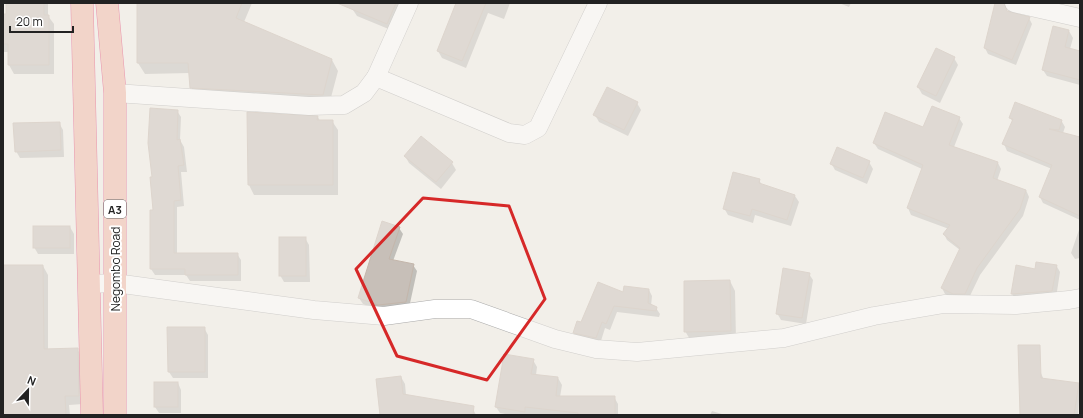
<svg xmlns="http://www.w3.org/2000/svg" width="1083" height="418" font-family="Manrope,sans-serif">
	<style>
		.shadow { fill: #0003 }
		.building { fill: #c7bfb8; stroke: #c4b6ab }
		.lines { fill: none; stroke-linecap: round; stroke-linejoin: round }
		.minor-casing { stroke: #a9a9a9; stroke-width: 19 }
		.trunk-casing { stroke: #dc2a67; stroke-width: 23 }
		.minor { stroke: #fff; stroke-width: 18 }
		.trunk { stroke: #f2b4a3; stroke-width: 22 }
		.marked { fill: none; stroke: #d62828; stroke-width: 3; stroke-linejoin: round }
		.labels { text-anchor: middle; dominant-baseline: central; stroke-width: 4; stroke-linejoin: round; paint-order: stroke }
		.shield { fill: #fff; stroke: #646464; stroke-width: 1 }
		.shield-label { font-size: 11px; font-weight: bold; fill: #222 }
		.street-label { font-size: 12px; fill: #222; stroke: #fff }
	</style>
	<rect width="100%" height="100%" fill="#f2efe9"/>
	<g class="shadow">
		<path d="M 7,3 L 48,3 L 48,16 L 54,24 L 54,74 L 14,74 L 9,65 L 9,52 L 3,52 L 3,15 L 7,15 Z"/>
		<path d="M 138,3 L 252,3 L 244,22 L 332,60 L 338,71 L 329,105 L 198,98 L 191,87 L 190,73 L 145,74 L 138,63 Z"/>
		<path d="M 356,3 L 402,3 L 391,30 L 357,16 L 353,10 Z"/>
		<path d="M 456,3 L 510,3 L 504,19 L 488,13 L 466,68 L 442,58 L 438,51 Z"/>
		<path d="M 839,3 L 851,3 L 849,7 Z"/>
		<path d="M 998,3 L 1010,3 L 1007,6 L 1007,12 L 1029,18 L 1032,24 L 1016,65 L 988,54 L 985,48 Z"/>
		<path d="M 1054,27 L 1069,31 L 1073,38 L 1070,49 L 1080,52 L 1080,85 L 1047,76 L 1043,70 Z"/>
		<path d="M 954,58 L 958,65 L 940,103 L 922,94 L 918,87 Z"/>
		<path d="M 637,103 L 641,110 L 628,136 L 599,122 L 595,115 Z"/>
		<path d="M 177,111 L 181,117 L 180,140 L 184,147 L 187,172 L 181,172 L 184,206 L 177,207 L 177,254 L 237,254 L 241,260 L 241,281 L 190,281 L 186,275 L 155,275 L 151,269 L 154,211 L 153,178 Z"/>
		<path d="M 318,117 L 320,121 L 332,121 L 338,130 L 338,195 L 254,195 L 249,185 Z"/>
		<path d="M 959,118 L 963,124 L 954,147 L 998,163 L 1001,169 L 997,181 L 1026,190 L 1029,197 L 1023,216 L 980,275 L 968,300 L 957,300 L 945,294 L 942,288 L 960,250 L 947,240 L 944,234 L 949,229 L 911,215 L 908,208 L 922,169 L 878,149 L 874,143 Z"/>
		<path d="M 1010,118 L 1061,120 L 1065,127 L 1063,133 L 1080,138 L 1080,220 L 1043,203 L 1040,197 L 1052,169 L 1007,151 L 1004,144 L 1013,122 Z"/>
		<path d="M 59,123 L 63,130 L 64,157 L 20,158 L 16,151 Z"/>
		<path d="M 405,156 L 452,163 L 456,170 L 441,189 L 409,163 Z"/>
		<path d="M 869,162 L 873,169 L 867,184 L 835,170 L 831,163 Z"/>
		<path d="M 759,180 L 762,185 L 795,196 L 799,202 L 791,226 L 755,215 L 753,223 L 728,215 L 724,208 Z"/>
		<path d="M 70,227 L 74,234 L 74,254 L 38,254 L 34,247 Z"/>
		<path d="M 1080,227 L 1080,258 L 1075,259 L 1071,253 Z"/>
		<path d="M 399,228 L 403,234 L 393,261 L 413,265 L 417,271 L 409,308 L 382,311 L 363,304 L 359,298 Z"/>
		<path d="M 305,238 L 309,245 L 310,282 L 284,282 L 280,275 Z"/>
		<path d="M 1056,265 L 1060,272 L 1056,298 L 1016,301 L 1012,294 L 1017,266 L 1036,270 Z"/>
		<path d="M 3,266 L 43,266 L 48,275 L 48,350 L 77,349 L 82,357 L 83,404 L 69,405 L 70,415 L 3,415 Z"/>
		<path d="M 809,274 L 813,280 L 806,324 L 781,320 L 777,313 Z"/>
		<path d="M 730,281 L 735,291 L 736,340 L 691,341 L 685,331 Z"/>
		<path d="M 649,290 L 652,296 L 651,306 L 656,308 L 660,314 L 659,317 L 617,312 L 610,330 L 605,328 L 600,344 L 578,339 L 574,333 L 581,323 L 624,294 Z"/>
		<path d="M 204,328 L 208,335 L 208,378 L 173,378 L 169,372 Z"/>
		<path d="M 533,360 L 537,367 L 536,375 L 558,378 L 562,385 L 560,397 L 614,397 L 618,404 L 618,415 L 510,415 L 500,413 L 496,407 Z"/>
		<path d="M 1040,371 L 1044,380 L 1080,384 L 1078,415 L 1021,415 Z"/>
		<path d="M 401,377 L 405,384 L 406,395 L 472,407 L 476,415 L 381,415 Z"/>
		<path d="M 178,383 L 181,390 L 181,413 L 159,413 L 155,407 Z"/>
		<path d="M 712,411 L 725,415 L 710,415 Z"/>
	</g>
	<g class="building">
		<path d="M 6,3 L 44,3 L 44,15 L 49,15 L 49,65 L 8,65 L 8,44 L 3,44 L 3,14 L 6,14 Z"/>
		<path d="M 137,3 L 242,3 L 236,18 L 332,59 L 323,95 L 190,88 L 188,63 L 137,63 Z"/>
		<path d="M 337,3 L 396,3 L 387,24 Z"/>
		<path d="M 456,3 L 486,3 L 462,61 L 437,51 Z"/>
		<path d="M 995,3 L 1004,3 L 1007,11 L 1030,17 L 1012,60 L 984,48 Z"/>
		<path d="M 1053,26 L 1069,30 L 1065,47 L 1080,51 L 1080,80 L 1042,70 Z"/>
		<path d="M 936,48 L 955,57 L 936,96 L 917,87 Z"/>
		<path d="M 607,87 L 638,102 L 624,130 L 593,115 Z"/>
		<path d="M 1015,102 L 1062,120 L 1059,130 L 1049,129 L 1080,137 L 1080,216 L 1039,197 L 1052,165 L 1002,144 L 1013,119 L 1009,118 Z"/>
		<path d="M 932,106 L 960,117 L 949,145 L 998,162 L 993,178 L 1026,190 L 1020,209 L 977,268 L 965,294 L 953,294 L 941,288 L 960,248 L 943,234 L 950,225 L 907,208 L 923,165 L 873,143 L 885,112 L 923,127 Z"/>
		<path d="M 150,108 L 178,110 L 177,140 L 180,139 L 184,165 L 178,166 L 181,200 L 174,201 L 174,253 L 238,253 L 238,275 L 185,275 L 185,269 L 150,269 L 150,210 L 153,210 L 150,177 L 152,177 L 148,143 Z"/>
		<path d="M 247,112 L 318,116 L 317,120 L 333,120 L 333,185 L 248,185 Z"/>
		<path d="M 60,122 L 61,150 L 15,152 L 13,123 Z"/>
		<path d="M 421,136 L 453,162 L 436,182 L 404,156 Z"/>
		<path d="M 837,147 L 870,161 L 863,178 L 830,164 Z"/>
		<path d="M 733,172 L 760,179 L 759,183 L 795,195 L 787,220 L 752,209 L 750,216 L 723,209 Z"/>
		<path d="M 382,221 L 400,227 L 389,259 L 414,264 L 406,302 L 378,305 L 358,298 Z"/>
		<rect x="33" y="226" width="37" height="22"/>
		<rect x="279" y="237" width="27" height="39"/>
		<path d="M 1036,262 L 1057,265 L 1052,291 L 1011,294 L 1016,265 L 1035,269 Z"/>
		<path d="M 3,265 L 43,265 L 44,349 L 78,348 L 79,396 L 65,396 L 66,415 L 3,415 Z"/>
		<path d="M 783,268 L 810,273 L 802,318 L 776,314 Z"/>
		<path d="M 730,280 L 731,331 L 684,332 L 684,281 Z"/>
		<path d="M 598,282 L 623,292 L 624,286 L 649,289 L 648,303 L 657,307 L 656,311 L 614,306 L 606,324 L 602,322 L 596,338 L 573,333 L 577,321 L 581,322 Z"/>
		<path d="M 167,327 L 205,327 L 205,372 L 168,372 Z"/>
		<path d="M 1018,345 L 1040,345 L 1041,378 L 1079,383 L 1074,415 L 1020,415 Z"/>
		<path d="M 504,354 L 534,359 L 531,374 L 558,377 L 556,396 L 615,396 L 615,415 L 578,415 L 578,413 L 525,407 L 525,412 L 495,407 Z"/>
		<path d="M 401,376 L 403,394 L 474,406 L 473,415 L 380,415 L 376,379 Z"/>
		<rect x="154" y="382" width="24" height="25"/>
	</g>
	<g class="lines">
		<defs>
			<g id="minor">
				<path d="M 1014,3 L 1080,18"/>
				<path d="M 376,77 L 409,3"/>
				<path d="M 115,93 L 309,106 L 344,105 L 364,93 L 376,77 L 509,133 L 525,135 L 538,128 L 598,3"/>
				<path d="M 90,284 L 115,283 L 314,310 L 384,316 L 435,309 L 471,309 L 555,339 L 596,349 L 637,352 L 784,338 L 874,316 L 944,304 L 1016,305 L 1069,300 L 1080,298"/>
			</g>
			<g id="trunk">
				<path d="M 82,3 L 92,415"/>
				<path d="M 107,3 L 115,93 L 115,415"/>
			</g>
		</defs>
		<use href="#minor" class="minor-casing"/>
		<use href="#trunk" class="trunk-casing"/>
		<use href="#minor" class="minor"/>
		<use href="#trunk" class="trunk"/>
	</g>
	<path d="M0 0H1083V418H0ZM 423,198 L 509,206 L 545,299 L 487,380 L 397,356 L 356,269 Z" fill="#f2efe9" fill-opacity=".55" fill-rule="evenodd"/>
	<path class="marked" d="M 423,198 L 509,206 L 545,299 L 487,380 L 397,356 L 356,269 Z"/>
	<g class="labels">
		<rect class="shield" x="104" y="200" width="22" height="18" rx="3"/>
		<g class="shield-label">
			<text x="115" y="209">A3</text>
		</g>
		<g class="street-label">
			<text transform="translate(115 269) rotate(-90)">Negombo Road</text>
		</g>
	</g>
	<rect width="1083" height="418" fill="none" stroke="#222222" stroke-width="8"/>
	<g transform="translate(28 390) rotate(22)" stroke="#ffffff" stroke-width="3" paint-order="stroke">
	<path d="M0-3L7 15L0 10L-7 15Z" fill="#222222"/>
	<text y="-6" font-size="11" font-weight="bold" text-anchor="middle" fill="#222222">N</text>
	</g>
	<path d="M10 26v6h63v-6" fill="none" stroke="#222222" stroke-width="2"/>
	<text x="16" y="26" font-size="12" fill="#222222" stroke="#ffffff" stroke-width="3" paint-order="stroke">20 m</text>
</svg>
